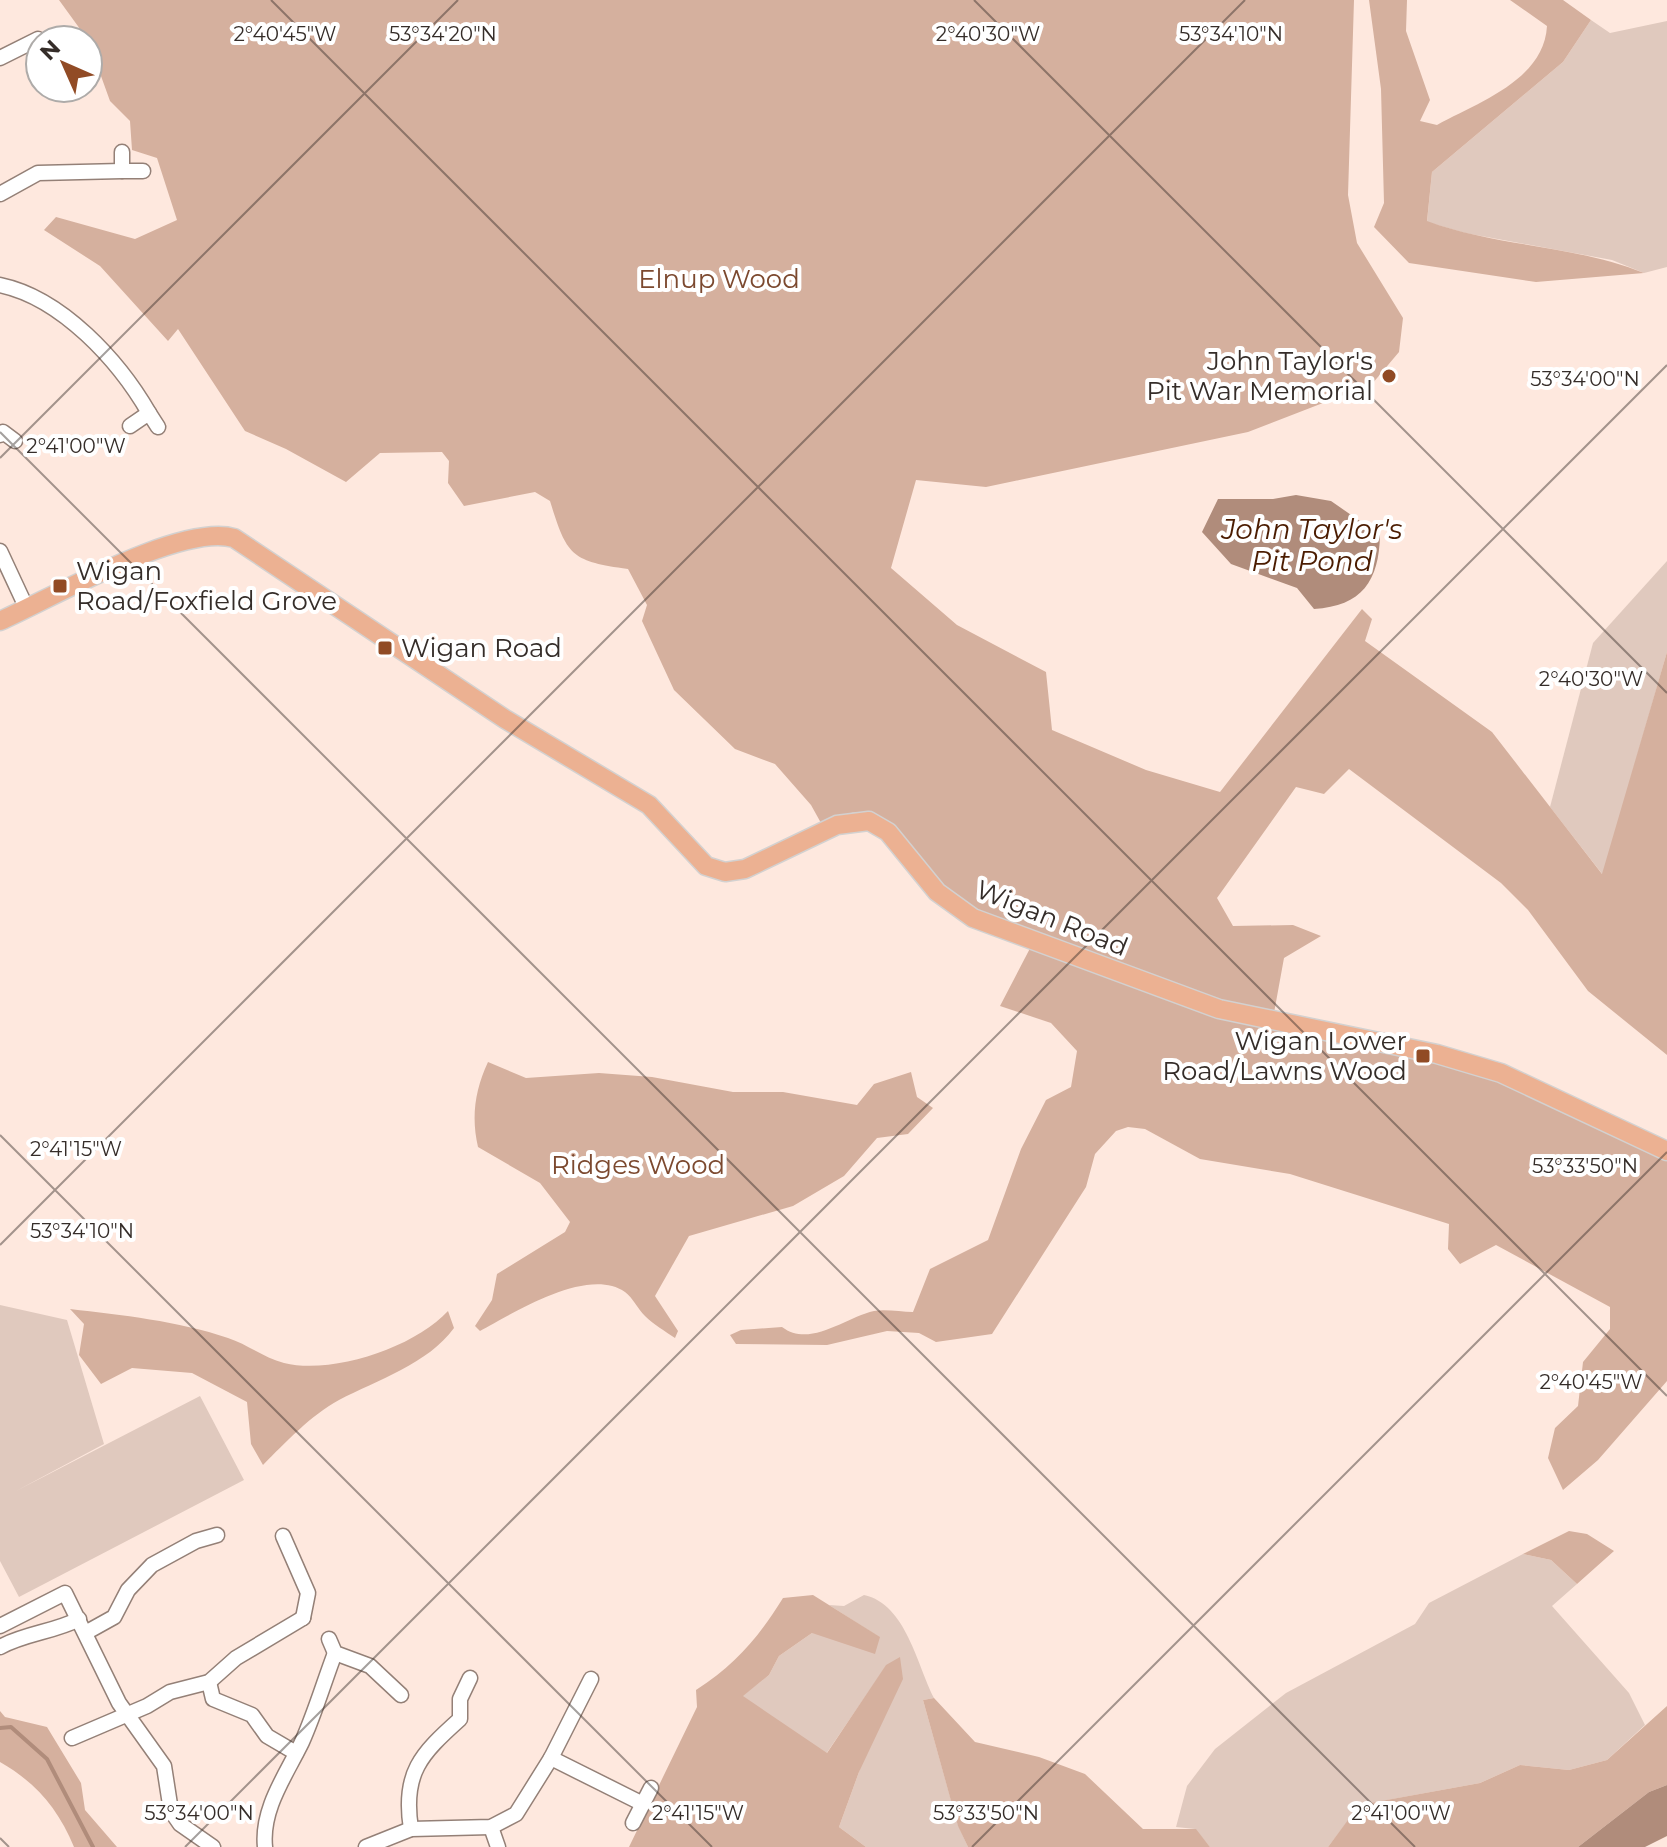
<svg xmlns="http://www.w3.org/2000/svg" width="1667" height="1847" font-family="Montserrat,sans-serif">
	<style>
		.green { fill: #e0c9be }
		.forest { fill: #d5b09e }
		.water { fill: #b08c7b }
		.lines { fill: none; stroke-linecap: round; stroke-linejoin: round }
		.stream { stroke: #b08c7b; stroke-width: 4 }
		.minor-casing { stroke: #948077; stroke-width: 17 }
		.major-casing { stroke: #d3d1d0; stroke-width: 21 }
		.minor { stroke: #fff; stroke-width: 14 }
		.major { stroke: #ecb192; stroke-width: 18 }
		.ticks { fill: none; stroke: #352d29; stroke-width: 2; stroke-opacity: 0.45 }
		.poi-dot { fill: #914b25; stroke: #fff; stroke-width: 3 }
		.labels { text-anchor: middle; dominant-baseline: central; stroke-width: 8; stroke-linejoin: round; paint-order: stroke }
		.park-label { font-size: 26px; fill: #7c492f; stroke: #fff }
		.poi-label { font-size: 26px; fill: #352d29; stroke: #fff; text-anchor: end }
		.street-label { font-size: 26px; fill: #352d29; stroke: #fff }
		.water-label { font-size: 28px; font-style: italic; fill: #4b1c01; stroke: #fff }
		.ticks-label { font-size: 20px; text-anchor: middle; fill: #352d29; stroke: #fff; stroke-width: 8; stroke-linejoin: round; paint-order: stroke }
	</style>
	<rect width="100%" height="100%" fill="#fee8de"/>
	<g class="green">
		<path d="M 1591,20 L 1610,33 L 1667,21 L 1667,267 L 1644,273 L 1612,260 L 1465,233 L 1427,222 L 1432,172 L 1563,62 Z"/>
		<path d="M 1667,561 L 1667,652 L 1603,875 L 1550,807 L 1593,643 Z"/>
		<path d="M 0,1305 L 67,1320 L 104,1444 L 16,1491 L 200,1396 L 244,1480 L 19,1597 L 0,1561 Z"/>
		<path d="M 1523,1554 L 1551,1560 L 1577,1584 L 1552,1606 L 1629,1693 L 1645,1725 L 1607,1760 L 1569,1770 L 1520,1765 L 1480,1783 L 1360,1805 L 1328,1847 L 1210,1847 L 1195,1829 L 1176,1827 L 1187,1786 L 1215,1749 L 1286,1693 L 1415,1624 L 1429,1603 Z"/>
		<path d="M 864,1595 C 906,1604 917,1665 934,1698 L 923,1700 L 958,1825 L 968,1847 L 866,1847 L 839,1827 L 859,1772 L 886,1666 L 826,1754 L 742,1696 L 769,1675 L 779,1656 L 812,1633 L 879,1637 L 829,1605 L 844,1606 Z"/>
	</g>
	<g class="forest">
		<path d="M 59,0 L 1354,0 L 1348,195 L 1357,243 L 1403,318 L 1399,352 L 1372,384 L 1248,432 L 986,487 L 916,480 L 891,568 L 957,625 L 1046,672 L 1052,730 L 1146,770 L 1220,792 L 1362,609 L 1372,619 L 1365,641 L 1492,732 L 1602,874 L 1667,652 L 1667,1055 L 1588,991 L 1528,910 L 1501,883 L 1349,769 L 1324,794 L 1296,787 L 1217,898 L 1233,926 L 1293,925 L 1321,936 L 1284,958 L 1272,1024 L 1470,1067 L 1667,1156 L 1667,1381 L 1598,1460 L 1563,1490 L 1548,1458 L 1555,1428 L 1578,1406 L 1583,1362 L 1610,1329 L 1610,1307 L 1496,1245 L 1460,1264 L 1448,1249 L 1449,1224 L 1290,1174 L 1200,1159 L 1145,1129 L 1128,1127 L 1116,1131 L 1095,1154 L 1086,1187 L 992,1334 L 936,1342 L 919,1333 L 887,1331 L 827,1345 L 736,1344 L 730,1335 L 741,1330 L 782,1327 C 810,1348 844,1318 874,1311 C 886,1309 901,1312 913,1312 L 930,1269 L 988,1240 L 1021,1149 L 1046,1100 L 1071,1087 L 1077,1051 L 1051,1023 L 1000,1006 L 1038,933 C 1007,923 972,917 946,896 C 897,857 903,785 821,823 L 811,805 L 775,764 L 735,749 L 674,690 L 642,621 L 647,605 L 628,569 C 571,561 567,556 550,501 L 535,492 L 464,506 L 448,483 L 449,461 L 442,452 L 380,453 L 346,482 L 286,449 L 245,431 L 178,329 L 168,341 L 100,266 L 44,230 L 56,217 L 135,239 L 177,220 L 157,158 L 132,150 L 130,121 L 110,101 L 88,40 Z"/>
		<path d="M 1369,0 L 1407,0 L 1406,31 L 1430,100 L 1420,121 L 1437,125 C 1479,102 1544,80 1547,26 L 1510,0 L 1563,0 L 1591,20 L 1563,62 L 1432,172 L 1427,221 C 1497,247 1575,245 1644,273 L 1536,282 L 1409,263 L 1374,227 L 1384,203 L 1381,89 Z"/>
		<path d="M 488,1062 L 526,1078 L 599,1073 L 652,1077 L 733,1092 L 783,1092 L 857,1105 L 874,1084 L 911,1072 L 917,1097 L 933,1108 L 908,1134 L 877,1138 L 844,1176 L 793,1206 L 689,1236 L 655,1296 L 678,1331 L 675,1338 C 665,1331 654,1325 645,1316 C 638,1309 633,1298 625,1292 C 587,1266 514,1313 480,1331 L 475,1326 L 492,1300 L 497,1274 L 565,1232 L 570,1222 L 540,1183 L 478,1147 C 471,1117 475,1090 488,1062 Z"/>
		<path d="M 70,1309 C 122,1315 178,1321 228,1338 C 247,1344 264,1358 284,1363 C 333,1375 415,1347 448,1311 L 454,1328 C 428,1364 377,1380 339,1400 C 311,1415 285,1443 263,1465 L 251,1444 L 247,1402 L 192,1373 L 132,1368 L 101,1384 L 79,1355 L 84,1324 Z"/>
		<path d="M 1569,1531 L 1587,1534 L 1614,1551 L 1577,1584 L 1551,1560 L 1523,1554 Z"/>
		<path d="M 813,1595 L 880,1637 L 875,1654 L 812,1633 L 779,1656 L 769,1675 L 743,1696 L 827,1753 L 886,1665 L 900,1657 L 903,1679 L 859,1772 L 839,1827 L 866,1847 L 629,1847 L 697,1707 L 696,1690 C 736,1664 758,1638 783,1598 Z"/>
		<path d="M 934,1698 L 975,1742 L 1039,1757 L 1085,1774 L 1143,1829 L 1196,1829 L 1210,1847 L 968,1847 L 958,1826 L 923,1700 Z"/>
		<path d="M 1667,1706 L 1667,1785 L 1649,1792 L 1578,1847 L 1328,1847 L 1359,1805 L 1480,1783 L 1520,1765 L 1569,1770 L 1607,1760 Z"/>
		<path d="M 0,1711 L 5,1717 L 47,1727 L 81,1783 L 85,1810 L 117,1847 L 74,1847 C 58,1808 35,1782 0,1762 Z"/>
	</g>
	<g class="water">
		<path d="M 1296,495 L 1331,501 L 1380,535 C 1379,581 1362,606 1314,609 L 1297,588 L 1231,564 L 1202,532 L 1218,499 L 1273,499 Z"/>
		<path d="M 1667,1785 L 1667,1836 L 1645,1847 L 1578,1847 L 1649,1792 Z"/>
	</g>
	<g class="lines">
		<path class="stream" d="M 0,1728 L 11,1727 L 47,1759 L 93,1847"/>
		<defs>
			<g id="minor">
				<path d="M 0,58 L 38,39"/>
				<path d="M 122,152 L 122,171 L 143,171"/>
				<path d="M 0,194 L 38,173 L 122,171"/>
				<path d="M 0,285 C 62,298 119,361 149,413"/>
				<path d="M 130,426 L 149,413 L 158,427"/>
				<path d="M 0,435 L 3,432 L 15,441"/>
				<path d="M 0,551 L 27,609"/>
				<path d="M 283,1536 L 308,1593 L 303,1618"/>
				<path d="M 0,1626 L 65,1593 L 119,1703 L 164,1766 L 171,1811 L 180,1824 L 213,1847"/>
				<path d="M 87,1632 L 114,1617 L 128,1590 L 152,1565 L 196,1541 L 217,1535"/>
				<path d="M 329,1639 L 335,1653 L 370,1666 L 401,1695"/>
				<path d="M 0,1647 C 26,1633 54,1632 79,1619"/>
				<path d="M 209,1682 L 213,1699 L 252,1715 L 267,1736 L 296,1753"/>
				<path d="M 72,1738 L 147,1706 L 170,1692 L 209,1682 L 236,1658 L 303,1618"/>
				<path d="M 551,1758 L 643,1804"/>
				<path d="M 633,1823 L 651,1788"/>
				<path d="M 491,1827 L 498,1847"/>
				<path d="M 411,1829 C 402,1773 421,1754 460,1719 L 460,1699 L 470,1678"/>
				<path d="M 265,1847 C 261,1809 286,1775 302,1742 C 315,1713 324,1682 335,1653"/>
				<path d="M 366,1847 L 411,1829 L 491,1827 L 516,1814 L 551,1758 L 591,1679"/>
			</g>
			<path id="major" d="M 0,621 C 52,598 181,523 234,538 L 505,719 L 649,805 L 706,866 L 725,872 L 745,869 L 837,825 L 869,821 L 888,832 L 937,892 L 973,918 L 1219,1009 L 1437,1054 L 1501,1073 L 1667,1151"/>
		</defs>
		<use href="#minor" class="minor-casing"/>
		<use href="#major" class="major-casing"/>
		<use href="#minor" class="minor"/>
		<use href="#major" class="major"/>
	</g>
	<path class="ticks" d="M 271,0 L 1667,1396M 974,0 L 1667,693M 0,432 L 1415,1847M 0,458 L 458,0M 0,1135 L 712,1847M 0,1245 L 1245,0M 0,1838 L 9,1847M 185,1847 L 1667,365M 972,1847 L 1667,1152"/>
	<g class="poi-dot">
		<circle cx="1389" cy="376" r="8"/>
		<rect x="52" y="578" width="16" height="16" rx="4"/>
		<rect x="377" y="640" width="16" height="16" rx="4"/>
		<rect x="1415" y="1048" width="16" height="16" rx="4"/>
	</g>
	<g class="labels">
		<g class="park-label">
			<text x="719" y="279">Elnup Wood</text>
			<text x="638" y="1165">Ridges Wood</text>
		</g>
		<g class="poi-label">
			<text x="1373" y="361">John Taylor's<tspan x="1373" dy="30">Pit War Memorial</tspan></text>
			<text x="76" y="571" text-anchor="start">Wigan<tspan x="76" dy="30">Road/Foxfield Grove</tspan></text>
			<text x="401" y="648" text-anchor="start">Wigan Road</text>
			<text x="1407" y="1041">Wigan Lower<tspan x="1407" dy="30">Road/Lawns Wood</tspan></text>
		</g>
		<g class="street-label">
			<text transform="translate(1052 918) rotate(22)">Wigan Road</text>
		</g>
		<g class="water-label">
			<text x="1312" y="529">John Taylor's<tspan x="1312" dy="32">Pit Pond</tspan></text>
		</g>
	</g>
	<g class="ticks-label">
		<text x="285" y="41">2°40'45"W</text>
		<text x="988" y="41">2°40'30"W</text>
		<text x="1231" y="41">53°34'10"N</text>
		<text x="443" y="41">53°34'20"N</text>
		<text x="1585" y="386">53°34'00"N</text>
		<text x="76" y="453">2°41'00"W</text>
		<text x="1591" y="686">2°40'30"W</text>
		<text x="76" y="1156">2°41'15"W</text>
		<text x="1585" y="1173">53°33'50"N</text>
		<text x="82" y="1238">53°34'10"N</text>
		<text x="1591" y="1389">2°40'45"W</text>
		<text x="199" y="1820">53°34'00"N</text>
		<text x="986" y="1820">53°33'50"N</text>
		<text x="698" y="1820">2°41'15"W</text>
		<text x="1401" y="1820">2°41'00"W</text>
	</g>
	<g transform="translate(64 64) rotate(315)"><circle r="38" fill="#ffffff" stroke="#aeaba9" stroke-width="2"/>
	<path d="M0-6L14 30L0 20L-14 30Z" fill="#914b25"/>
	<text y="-12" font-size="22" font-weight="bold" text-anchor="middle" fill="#352d29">N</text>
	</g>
</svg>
